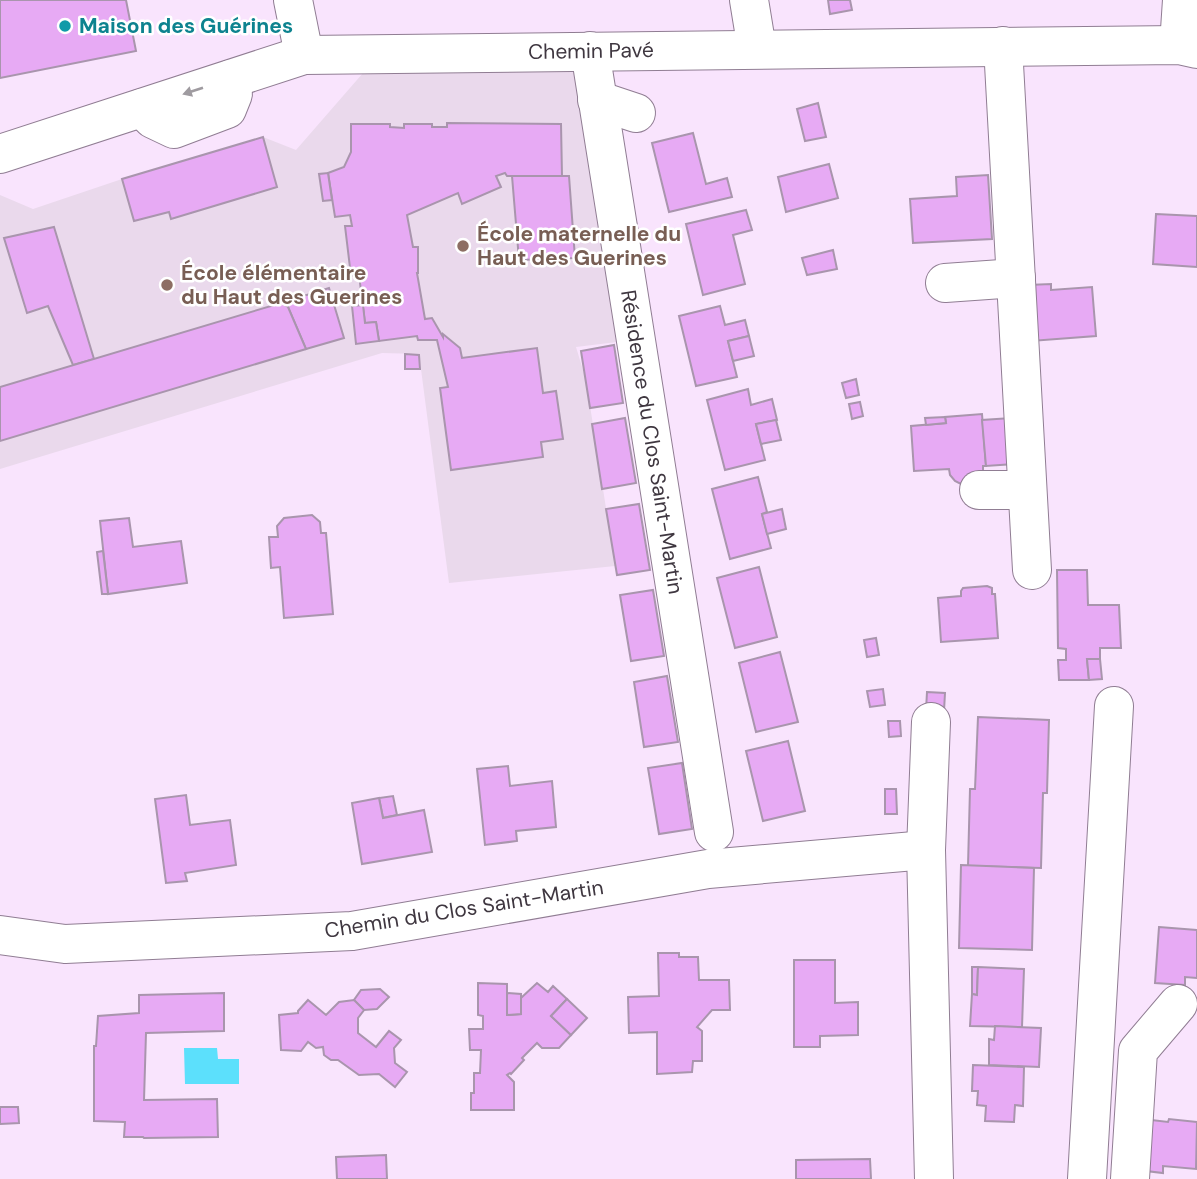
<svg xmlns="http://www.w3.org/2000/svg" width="1197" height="1179" font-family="'DM Sans',sans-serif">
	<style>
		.education { fill: #ead9ec }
		.water { fill: #5ce0fc }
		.building { fill: #e7aaf4; stroke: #a995ad; stroke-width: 2 }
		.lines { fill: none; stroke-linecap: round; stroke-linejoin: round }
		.minor-casing { stroke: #907d93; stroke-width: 40 }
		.minor { stroke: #fff; stroke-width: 38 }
		.oneway { fill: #9f9ba0 }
		.culture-dot { fill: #0f9aa8; stroke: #fff; stroke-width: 2.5 }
		.education-dot { fill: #8d6e63; stroke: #fff; stroke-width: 2.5 }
		.labels { text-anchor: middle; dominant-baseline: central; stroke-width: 5; stroke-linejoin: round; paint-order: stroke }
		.culture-label { font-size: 21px; font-weight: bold; fill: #0d838f; stroke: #fff; text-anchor: start }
		.street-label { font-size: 21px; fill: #3f3740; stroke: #fff }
		.education-label { font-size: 21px; font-weight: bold; fill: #785e54; stroke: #fff; text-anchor: start }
	</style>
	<rect width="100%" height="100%" fill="#f9e4fd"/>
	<path class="education" d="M 573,71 L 578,85 L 617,342 L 576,347 L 586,380 L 615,566 L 449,583 L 419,354 L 382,353 L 0,469 L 0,195 L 33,209 L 122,179 L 263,137 L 296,150 L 363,73 Z"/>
	<path class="water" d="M 184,1048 L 217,1048 L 218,1059 L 239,1059 L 239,1084 L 185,1084 Z"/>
	<g class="building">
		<path d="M 0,0 L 126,0 L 136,51 L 0,78 Z"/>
		<path d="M 828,0 L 850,0 L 852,10 L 830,14 Z"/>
		<path d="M 818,103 L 826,137 L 805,141 L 797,109 Z"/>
		<path d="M 447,123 L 561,124 L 562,176 L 507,176 L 505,173 L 496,176 L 501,187 L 462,204 L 458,193 L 407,215 L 413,247 L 418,247 L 418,273 L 417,273 L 425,319 L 432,318 L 443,337 L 443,334 L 460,348 L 462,358 L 537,348 L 543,393 L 556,391 L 563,439 L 541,442 L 543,457 L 451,470 L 440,388 L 448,387 L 437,340 L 418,340 L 417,336 L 379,341 L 376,322 L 365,323 L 359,275 L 351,276 L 345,226 L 352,226 L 350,215 L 335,217 L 328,173 L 344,167 L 351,152 L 351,124 L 390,124 L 390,127 L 404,128 L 404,124 L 432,124 L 432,127 L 447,127 Z"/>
		<path d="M 693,133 L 706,184 L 727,178 L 732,197 L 669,212 L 652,143 Z"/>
		<path d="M 263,137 L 277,187 L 171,219 L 169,212 L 134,221 L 122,179 Z"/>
		<path d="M 829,164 L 838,198 L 786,212 L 778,177 Z"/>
		<path d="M 328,173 L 332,200 L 323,201 L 319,174 Z"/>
		<path d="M 988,175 L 992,239 L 913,243 L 910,199 L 957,196 L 956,177 Z"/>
		<path d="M 512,176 L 569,176 L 575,258 L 519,260 Z"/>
		<path d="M 746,210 L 752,230 L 733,235 L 745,284 L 703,295 L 686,224 Z"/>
		<path d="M 1156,214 L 1197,216 L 1197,267 L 1153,264 Z"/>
		<path d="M 54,227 L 94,359 L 73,365 L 48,306 L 27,313 L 4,238 Z"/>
		<path d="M 833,250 L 837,269 L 807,275 L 802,258 Z"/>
		<path d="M 1051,284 L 1051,290 L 1092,287 L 1096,336 L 1031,341 L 1028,285 Z"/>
		<path d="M 329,288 L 344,338 L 306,349 L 288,307 L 281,303 Z"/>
		<path d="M 281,303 L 288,307 L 306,349 L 0,441 L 0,387 Z"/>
		<path d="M 363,305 L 365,323 L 376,322 L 379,341 L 356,344 L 352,306 Z"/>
		<path d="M 720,306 L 725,325 L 745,320 L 749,336 L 728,341 L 737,377 L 696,386 L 679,316 Z"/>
		<path d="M 749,336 L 754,356 L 733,361 L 728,341 Z"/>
		<path d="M 614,345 L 623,403 L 590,408 L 581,351 Z"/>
		<path d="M 405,354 L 419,355 L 420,369 L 405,369 Z"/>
		<path d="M 856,379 L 859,395 L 846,398 L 842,383 Z"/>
		<path d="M 748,389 L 751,405 L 772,399 L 777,420 L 756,424 L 765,460 L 725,470 L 707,400 Z"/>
		<path d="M 860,402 L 863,416 L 852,419 L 849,404 Z"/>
		<path d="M 982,414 L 986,466 L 983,466 L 983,473 L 967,485 L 961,484 L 955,481 L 950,475 L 949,469 L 914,471 L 911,426 L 946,423 L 945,417 Z"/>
		<path d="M 945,417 L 946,423 L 926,425 L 925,418 Z"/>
		<path d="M 625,418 L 636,483 L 602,489 L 592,424 Z"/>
		<path d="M 1011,418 L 1014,464 L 986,466 L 982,420 Z"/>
		<path d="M 776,420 L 781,440 L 761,444 L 756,424 Z"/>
		<path d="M 758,477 L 767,512 L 762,514 L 771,548 L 730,559 L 712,489 Z"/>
		<path d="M 639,504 L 650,570 L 617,575 L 606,509 Z"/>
		<path d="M 782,509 L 786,529 L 767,534 L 762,514 Z"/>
		<path d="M 312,515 L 320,522 L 321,533 L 326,533 L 333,614 L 284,618 L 280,567 L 271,568 L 269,537 L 278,537 L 277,526 L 284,518 Z"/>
		<path d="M 129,518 L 133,547 L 181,541 L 187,583 L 108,594 L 100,521 Z"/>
		<path d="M 103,551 L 108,594 L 102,594 L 97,552 Z"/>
		<path d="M 759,567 L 777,637 L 735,648 L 717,578 Z"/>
		<path d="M 1057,570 L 1087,570 L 1088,605 L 1119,605 L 1121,648 L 1100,648 L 1100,659 L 1087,659 L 1089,680 L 1059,680 L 1058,660 L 1066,660 L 1066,649 L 1058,648 Z"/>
		<path d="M 987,586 L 992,588 L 992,594 L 995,594 L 998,638 L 941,642 L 938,598 L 961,596 L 961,591 L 963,588 Z"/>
		<path d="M 653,590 L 664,656 L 631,661 L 620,595 Z"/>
		<path d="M 876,638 L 879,655 L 867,657 L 864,640 Z"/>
		<path d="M 780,652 L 798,722 L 756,732 L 739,663 Z"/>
		<path d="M 1087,659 L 1100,659 L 1102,679 L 1089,680 Z"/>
		<path d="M 667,676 L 678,742 L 644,747 L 634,682 Z"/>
		<path d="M 883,689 L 885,705 L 870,707 L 867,691 Z"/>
		<path d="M 927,692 L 945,693 L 944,711 L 926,710 Z"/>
		<path d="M 978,717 L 1049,720 L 1047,793 L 1043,793 L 1041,868 L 968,866 L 970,789 L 975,789 Z"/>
		<path d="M 888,721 L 900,721 L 901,736 L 889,737 Z"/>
		<path d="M 788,741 L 805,811 L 763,821 L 746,751 Z"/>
		<path d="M 682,763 L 692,829 L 659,834 L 648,768 Z"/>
		<path d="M 508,766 L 510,786 L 552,781 L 556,827 L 516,831 L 517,841 L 485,845 L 477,769 Z"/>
		<path d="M 885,789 L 896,789 L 897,814 L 885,814 Z"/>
		<path d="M 186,795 L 190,825 L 230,820 L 236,865 L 185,873 L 187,881 L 166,883 L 155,799 Z"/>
		<path d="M 393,796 L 397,815 L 383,818 L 379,798 Z"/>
		<path d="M 379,798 L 383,818 L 424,810 L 432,852 L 362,864 L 352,803 Z"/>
		<path d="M 961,865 L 1034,868 L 1032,950 L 959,948 Z"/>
		<path d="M 1159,927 L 1197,930 L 1197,978 L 1185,977 L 1185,985 L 1155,983 Z"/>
		<path d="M 658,953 L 679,953 L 679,957 L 698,957 L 699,980 L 729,980 L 730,1010 L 712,1010 L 697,1027 L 702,1031 L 702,1061 L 693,1061 L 692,1072 L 657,1074 L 657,1032 L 629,1033 L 628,997 L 659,996 Z"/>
		<path d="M 794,960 L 835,960 L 835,1003 L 858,1002 L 858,1035 L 820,1036 L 820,1047 L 794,1047 Z"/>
		<path d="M 972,967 L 978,967 L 977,995 L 972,994 Z"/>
		<path d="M 978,967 L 1024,969 L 1022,1027 L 970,1026 L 972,994 L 977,995 Z"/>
		<path d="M 478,983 L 507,984 L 507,1015 L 521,1014 L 521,998 L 537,983 L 548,992 L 553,986 L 567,999 L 551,1016 L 571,1035 L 559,1048 L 542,1048 L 537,1043 L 522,1058 L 524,1060 L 511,1074 L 510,1073 L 507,1075 L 514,1082 L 514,1110 L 471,1110 L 471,1093 L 474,1093 L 474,1073 L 480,1073 L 481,1050 L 470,1050 L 469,1029 L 483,1029 L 483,1016 L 478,1015 Z"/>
		<path d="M 380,989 L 389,997 L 377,1009 L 364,1010 L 354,1000 L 361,990 Z"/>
		<path d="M 224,993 L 224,1031 L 146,1033 L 144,1100 L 217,1099 L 218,1137 L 144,1138 L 143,1137 L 124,1137 L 125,1122 L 94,1121 L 94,1046 L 96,1046 L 98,1016 L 139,1013 L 139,995 Z"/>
		<path d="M 507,993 L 521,994 L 521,1014 L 507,1015 Z"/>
		<path d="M 567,999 L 587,1018 L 571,1035 L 551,1016 Z"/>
		<path d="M 308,1000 L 326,1015 L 339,1002 L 354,1000 L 364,1010 L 358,1018 L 358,1033 L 376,1047 L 389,1031 L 401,1040 L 394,1048 L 395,1063 L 407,1072 L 395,1087 L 379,1074 L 359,1075 L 338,1060 L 331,1060 L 324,1055 L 323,1047 L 316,1048 L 308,1042 L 301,1051 L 281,1050 L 279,1015 L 298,1013 L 298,1011 Z"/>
		<path d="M 995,1026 L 1041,1028 L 1039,1067 L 989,1065 L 989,1039 L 994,1040 Z"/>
		<path d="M 973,1065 L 1024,1067 L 1023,1106 L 1015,1105 L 1014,1122 L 985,1121 L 986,1106 L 977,1105 L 978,1091 L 972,1091 Z"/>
		<path d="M 0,1107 L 18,1107 L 19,1123 L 0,1124 Z"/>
		<path d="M 1143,1119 L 1168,1122 L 1169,1119 L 1197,1122 L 1196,1169 L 1163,1166 L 1163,1173 L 1138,1170 Z"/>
		<path d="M 386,1155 L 387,1179 L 337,1179 L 336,1157 Z"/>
		<path d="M 870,1159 L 871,1179 L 796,1179 L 796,1160 Z"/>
	</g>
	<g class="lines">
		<defs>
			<g id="minor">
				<path d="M 293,0 L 304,55"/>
				<path d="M 749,0 L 757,49"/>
				<path d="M 1179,45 L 1182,0"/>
				<path d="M 1003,46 L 1032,570"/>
				<path d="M 590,51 L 714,832"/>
				<path d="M 597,100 L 636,113"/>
				<path d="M 142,108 L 153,119 L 174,129 L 227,109 L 233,94 L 231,79"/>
				<path d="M 0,154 L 304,55 L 1179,45 L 1197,49"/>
				<path d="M 945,283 L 1016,278"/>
				<path d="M 979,490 L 1027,490"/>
				<path d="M 931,722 L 926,850 L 934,1179"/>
				<path d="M 0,935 L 65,944 L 352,931 L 708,869 L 926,850"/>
				<path d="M 1087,1179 L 1114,706"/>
				<path d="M 1130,1179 L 1138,1051 L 1178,1004"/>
			</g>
		</defs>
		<use href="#minor" class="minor-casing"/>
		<use href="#minor" class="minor"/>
	</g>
	<defs><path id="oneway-solid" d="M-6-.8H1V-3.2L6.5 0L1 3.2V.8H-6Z" transform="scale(1.75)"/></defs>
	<use class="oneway" href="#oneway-solid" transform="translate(193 91) rotate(162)"/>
	<circle class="culture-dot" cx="65" cy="26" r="7"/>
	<g class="education-dot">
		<circle cx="463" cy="246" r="7"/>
		<circle cx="167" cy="285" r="7"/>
	</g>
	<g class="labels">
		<g class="culture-label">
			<text x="79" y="26">Maison des Guérines</text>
		</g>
		<g class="street-label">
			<text transform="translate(591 51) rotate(-1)">Chemin Pavé</text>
			<text transform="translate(652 442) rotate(81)">Résidence du Clos Saint-Martin</text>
			<text transform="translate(464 909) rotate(-9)">Chemin du Clos Saint-Martin</text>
		</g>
		<g class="education-label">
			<text x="477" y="234">École maternelle du<tspan x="477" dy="24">Haut des Guerines</tspan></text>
			<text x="181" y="273">École élémentaire<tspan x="181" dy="24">du Haut des Guerines</tspan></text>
		</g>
	</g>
</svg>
